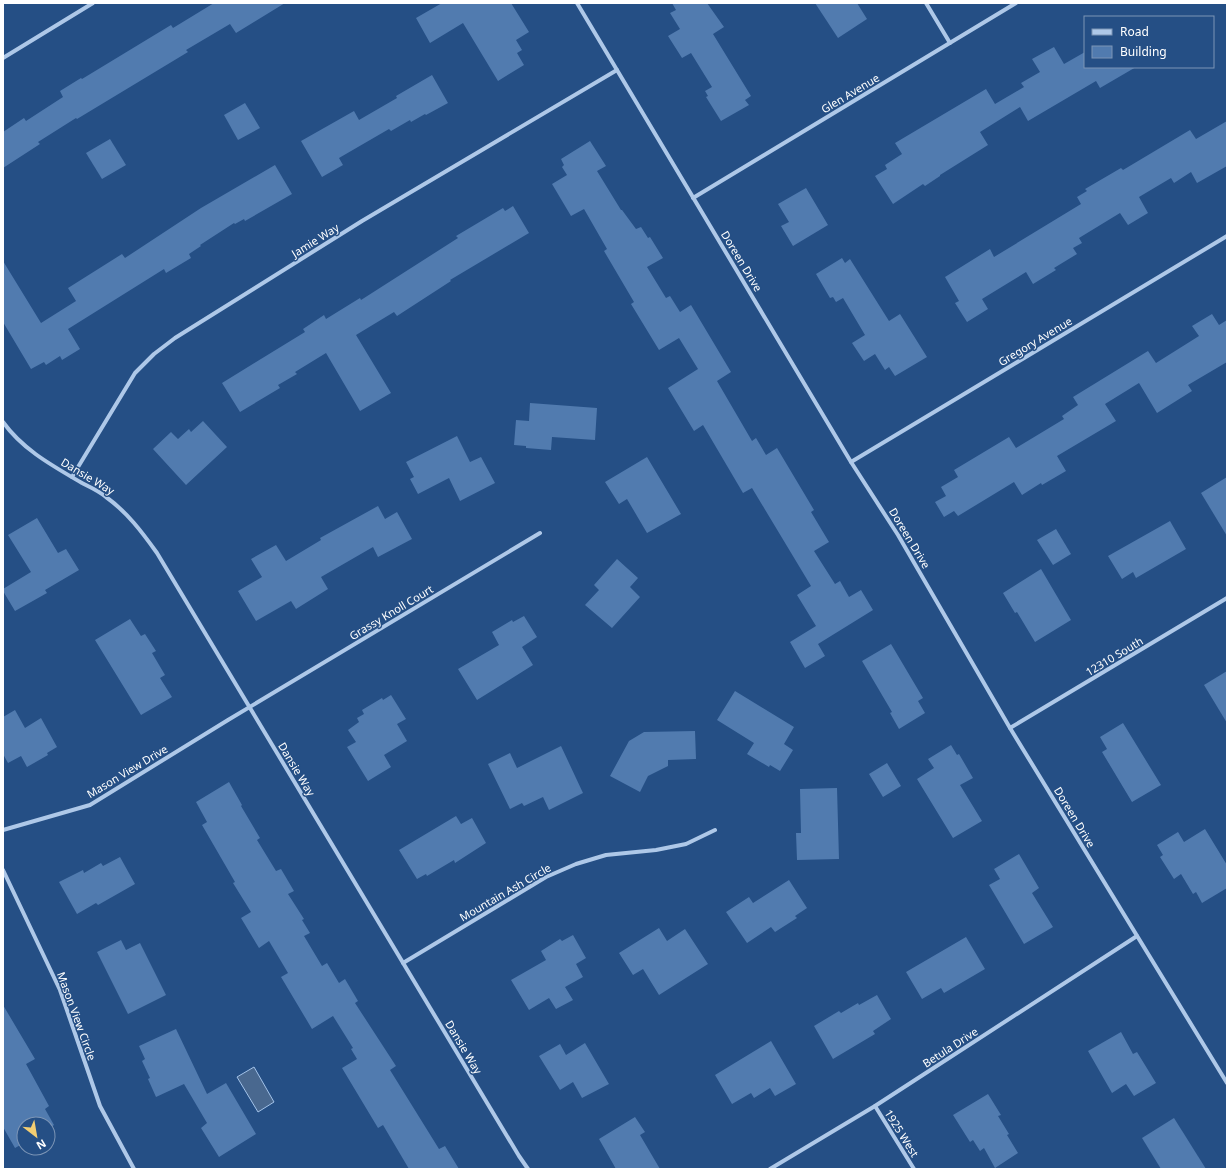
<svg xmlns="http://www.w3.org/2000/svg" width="1230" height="1172" font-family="'Noto Sans',sans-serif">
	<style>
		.water { fill: #49688f; stroke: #a3c3e9 }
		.building { fill: #517baf }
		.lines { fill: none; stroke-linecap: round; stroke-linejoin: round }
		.street { stroke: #aec8e8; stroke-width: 4 }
		.labels { text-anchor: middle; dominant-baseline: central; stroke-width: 3; stroke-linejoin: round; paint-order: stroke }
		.street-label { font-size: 11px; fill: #fff; stroke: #254f85 }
	</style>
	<rect width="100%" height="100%" fill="#254f85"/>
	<path class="water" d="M 254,1067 L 274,1102 L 258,1112 L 237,1077 Z"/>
	<g class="building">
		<path d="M 214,3 L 285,3 L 236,33 L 230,24 L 186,50 L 188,52 L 77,119 L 76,118 L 38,142 L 40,144 L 3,168 L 3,132 L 24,118 L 26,121 L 63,97 L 60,91 L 81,78 L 82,79 L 171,25 L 173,28 Z"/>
		<path d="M 442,3 L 511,3 L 529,32 L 516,40 L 522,50 L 517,53 L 524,65 L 498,81 L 463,23 L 430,43 L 416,18 Z"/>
		<path d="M 672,3 L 707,3 L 724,27 L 713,34 L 751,96 L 745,100 L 749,105 L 721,121 L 706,97 L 708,96 L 705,91 L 712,87 L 691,53 L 682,58 L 668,36 L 680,29 L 670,13 L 676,10 Z"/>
		<path d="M 815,3 L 857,3 L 867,19 L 838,38 Z"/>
		<path d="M 1054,47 L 1064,64 L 1085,52 L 1085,67 L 1136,67 L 1100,88 L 1096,81 L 1028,121 L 1020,107 L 980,132 L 988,145 L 940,175 L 940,176 L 925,186 L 923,184 L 893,204 L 875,176 L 887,169 L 885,165 L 902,154 L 895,143 L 986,89 L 995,104 L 1024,87 L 1021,83 L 1040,72 L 1032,59 Z"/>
		<path d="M 432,75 L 448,103 L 426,115 L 425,114 L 411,122 L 410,120 L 391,131 L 389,129 L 339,158 L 343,165 L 322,177 L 301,141 L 354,111 L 359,120 L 397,98 L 396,96 Z"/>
		<path d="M 245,103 L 260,128 L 238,140 L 224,115 Z"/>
		<path d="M 1227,121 L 1227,166 L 1197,183 L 1191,172 L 1174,183 L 1171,178 L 1139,197 L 1148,213 L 1128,225 L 1120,213 L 1079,238 L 1082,243 L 1073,248 L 1077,254 L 1054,268 L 1056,270 L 1033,284 L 1026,272 L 982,299 L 988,309 L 967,322 L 955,303 L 959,301 L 945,277 L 990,249 L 994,257 L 1081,204 L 1077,197 L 1087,191 L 1085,189 L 1121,168 L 1123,170 L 1190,130 L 1196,139 Z"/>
		<path d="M 110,139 L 126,165 L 102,179 L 86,153 Z"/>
		<path d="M 590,141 L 606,166 L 597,171 L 621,210 L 622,210 L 636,229 L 641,227 L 648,238 L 650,237 L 663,258 L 647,267 L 666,298 L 670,296 L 680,312 L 691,305 L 731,372 L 717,381 L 752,441 L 756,438 L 766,455 L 777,448 L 814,510 L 811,512 L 829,542 L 814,551 L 835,584 L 840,581 L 849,597 L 861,590 L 873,610 L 818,644 L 825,656 L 805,668 L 790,642 L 816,626 L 797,595 L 811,586 L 752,488 L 743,493 L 703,425 L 694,431 L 668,388 L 698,369 L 679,338 L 659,350 L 631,304 L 634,302 L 604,251 L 607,249 L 584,209 L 571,216 L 552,184 L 567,175 L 562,167 L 564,165 L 561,159 Z"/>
		<path d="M 275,165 L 292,194 L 245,221 L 244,219 L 235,224 L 234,223 L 200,245 L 201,246 L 189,254 L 191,258 L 166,273 L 164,269 L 68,329 L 80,349 L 62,360 L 60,356 L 46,365 L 44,362 L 31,369 L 3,322 L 3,261 L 41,323 L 76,301 L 68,288 L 122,254 L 125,258 L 201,208 Z"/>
		<path d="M 806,188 L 828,225 L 793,246 L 781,226 L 789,222 L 778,204 Z"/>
		<path d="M 513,206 L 529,233 L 450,280 L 451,281 L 397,316 L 394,312 L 356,335 L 391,393 L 360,411 L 326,353 L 295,372 L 297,374 L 278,385 L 280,388 L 240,412 L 222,383 L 305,332 L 303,329 L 324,315 L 326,319 L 360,298 L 361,300 L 458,238 L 456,236 L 503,208 L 505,211 Z"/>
		<path d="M 842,258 L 845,263 L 850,259 L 889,321 L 900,314 L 927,357 L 895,376 L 889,367 L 885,370 L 875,354 L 864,361 L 852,343 L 865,335 L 843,298 L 836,302 L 833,297 L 830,298 L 816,274 Z"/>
		<path d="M 1212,314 L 1219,325 L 1227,320 L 1227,362 L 1188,385 L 1192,391 L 1157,413 L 1139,383 L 1105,404 L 1116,421 L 1057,456 L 1066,471 L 1042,485 L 1041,483 L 1022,495 L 1014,482 L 958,516 L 954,511 L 944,517 L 935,502 L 946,496 L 941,487 L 958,477 L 954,470 L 1009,437 L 1016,448 L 1064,419 L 1062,416 L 1078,405 L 1073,397 L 1148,351 L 1156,363 L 1199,336 L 1192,326 Z"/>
		<path d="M 530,403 L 597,408 L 595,440 L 552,437 L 551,450 L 526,448 L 526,446 L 514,445 L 516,420 L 529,421 Z"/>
		<path d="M 203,421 L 227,447 L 186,485 L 153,449 L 171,432 L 178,439 L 189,429 L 191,432 Z"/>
		<path d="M 457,436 L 470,462 L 481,457 L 495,483 L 460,501 L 449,478 L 418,494 L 410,479 L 414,477 L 406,462 Z"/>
		<path d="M 647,457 L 681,514 L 647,533 L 627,499 L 619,504 L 605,482 Z"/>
		<path d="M 1227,477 L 1227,536 L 1201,493 Z"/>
		<path d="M 378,506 L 385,519 L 397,512 L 412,539 L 378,557 L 373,547 L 321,577 L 328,589 L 296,609 L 291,601 L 256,621 L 238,591 L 262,577 L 251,559 L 276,545 L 286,561 L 321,540 L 320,538 Z"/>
		<path d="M 37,518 L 58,553 L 66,549 L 79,570 L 45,590 L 47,593 L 15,611 L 3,591 L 3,589 L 31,572 L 8,535 Z"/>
		<path d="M 1170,521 L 1186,549 L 1136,578 L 1133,572 L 1122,579 L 1108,556 Z"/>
		<path d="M 1056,529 L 1071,554 L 1053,565 L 1037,540 Z"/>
		<path d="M 617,559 L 638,578 L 630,587 L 640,597 L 612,628 L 585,605 L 599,590 L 594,585 Z"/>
		<path d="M 1041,569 L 1071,620 L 1035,642 L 1017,612 L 1015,613 L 1003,593 Z"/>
		<path d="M 524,616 L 537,637 L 522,647 L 533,665 L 477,700 L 458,669 L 499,645 L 492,632 L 512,620 L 513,622 Z"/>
		<path d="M 130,619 L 141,636 L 145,634 L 156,651 L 152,653 L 165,675 L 160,678 L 172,697 L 141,715 L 95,640 Z"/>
		<path d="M 891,644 L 923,698 L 918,701 L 925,713 L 899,729 L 890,713 L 892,712 L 862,661 Z"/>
		<path d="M 1227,671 L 1227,723 L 1204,685 Z"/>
		<path d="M 735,691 L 794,727 L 784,744 L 793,750 L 780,771 L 770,765 L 769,767 L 747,754 L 754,743 L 717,720 Z"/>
		<path d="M 391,695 L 406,719 L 397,724 L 407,741 L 384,755 L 391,767 L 368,781 L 347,747 L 356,742 L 348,730 L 359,722 L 357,718 L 364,714 L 362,710 L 382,698 L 383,700 Z"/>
		<path d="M 15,710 L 25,728 L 41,718 L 57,747 L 47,753 L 48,755 L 27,767 L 21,756 L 8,763 L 3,754 L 3,717 Z"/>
		<path d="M 1123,723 L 1161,785 L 1132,802 L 1102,752 L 1107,749 L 1100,737 Z"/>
		<path d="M 695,731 L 696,759 L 668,760 L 668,766 L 648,776 L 640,792 L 610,776 L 629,741 L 644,732 Z"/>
		<path d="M 951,745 L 957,755 L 959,754 L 973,778 L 960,785 L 982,821 L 953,838 L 917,779 L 934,768 L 928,759 Z"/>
		<path d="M 561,746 L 583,793 L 549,810 L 543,797 L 524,806 L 522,803 L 510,809 L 488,764 L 510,753 L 517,768 Z"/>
		<path d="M 887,763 L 901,786 L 883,797 L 869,774 Z"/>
		<path d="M 229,782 L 242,805 L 241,806 L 260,838 L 257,840 L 276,871 L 281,869 L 294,891 L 288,894 L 304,919 L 302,920 L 310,933 L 304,936 L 322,966 L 327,963 L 339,983 L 345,979 L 358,1001 L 355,1003 L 396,1066 L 390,1070 L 439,1149 L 445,1146 L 459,1169 L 409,1169 L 383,1125 L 378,1128 L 342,1068 L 357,1059 L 351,1049 L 353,1048 L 333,1016 L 312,1029 L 281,977 L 288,973 L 269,941 L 259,948 L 241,918 L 251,912 L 233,883 L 235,882 L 202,825 L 207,822 L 196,802 Z"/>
		<path d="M 837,788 L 839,859 L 797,860 L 796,833 L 801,833 L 800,789 Z"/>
		<path d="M 456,816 L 461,824 L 472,818 L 486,843 L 455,863 L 454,860 L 427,876 L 426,874 L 417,879 L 399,850 Z"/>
		<path d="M 1205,829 L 1227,865 L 1227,888 L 1202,903 L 1196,892 L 1193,894 L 1181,874 L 1174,879 L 1160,857 L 1163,855 L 1157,845 L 1178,832 L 1184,842 Z"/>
		<path d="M 1019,854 L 1039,888 L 1032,893 L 1053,927 L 1024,944 L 989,885 L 1000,879 L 994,869 Z"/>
		<path d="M 120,857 L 135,884 L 98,905 L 96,903 L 77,914 L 59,882 L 83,870 L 84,873 L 101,863 L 103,866 Z"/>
		<path d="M 789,880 L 807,908 L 795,916 L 797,918 L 775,932 L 771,927 L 747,943 L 726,912 L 749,897 L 753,903 Z"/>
		<path d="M 659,928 L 667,941 L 685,929 L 708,964 L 659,995 L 643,969 L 633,975 L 619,953 Z"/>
		<path d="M 573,935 L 586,958 L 576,964 L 583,977 L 565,987 L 573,1000 L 556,1009 L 549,998 L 529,1010 L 511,980 L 546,960 L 541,951 L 560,939 L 562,941 Z"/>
		<path d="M 966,937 L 985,969 L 944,993 L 941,988 L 922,999 L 906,972 Z"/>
		<path d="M 121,940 L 126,950 L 140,943 L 166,995 L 128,1014 L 97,952 Z"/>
		<path d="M 877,995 L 891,1019 L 873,1031 L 875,1034 L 833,1059 L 814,1026 L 839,1011 L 841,1013 L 858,1003 L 859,1005 Z"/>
		<path d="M 3,1005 L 35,1059 L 26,1064 L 49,1106 L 45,1109 L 54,1125 L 48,1129 L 48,1124 L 24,1124 L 24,1143 L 15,1148 L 3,1127 Z"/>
		<path d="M 176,1029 L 207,1094 L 226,1083 L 256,1134 L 219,1157 L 201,1128 L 207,1123 L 184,1084 L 156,1097 L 148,1079 L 150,1078 L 142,1061 L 145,1059 L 139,1046 Z"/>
		<path d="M 1121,1032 L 1133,1054 L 1137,1052 L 1156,1083 L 1134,1096 L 1126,1084 L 1112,1093 L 1088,1051 Z"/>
		<path d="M 771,1041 L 796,1084 L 775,1096 L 770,1088 L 754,1098 L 751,1093 L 732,1104 L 715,1075 Z"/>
		<path d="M 585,1043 L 609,1084 L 582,1098 L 573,1082 L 560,1090 L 539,1056 L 560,1044 L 566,1055 Z"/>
		<path d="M 988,1094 L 1001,1115 L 998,1116 L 1009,1134 L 1007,1135 L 1018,1153 L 995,1168 L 984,1148 L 980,1151 L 973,1140 L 970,1142 L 953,1115 Z"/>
		<path d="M 635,1117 L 645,1132 L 640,1135 L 660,1169 L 616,1169 L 599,1139 Z"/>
		<path d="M 1174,1118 L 1206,1169 L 1161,1169 L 1142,1138 Z"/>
	</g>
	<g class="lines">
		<g class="street">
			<path d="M 577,3 L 851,462 L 898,535 L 1010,728 L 1227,1083"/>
			<path d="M 926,3 L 950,43"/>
			<path d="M 3,58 L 93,3"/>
			<path d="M 693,198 L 1016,3"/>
			<path d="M 3,422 C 23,450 53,466 82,483 C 90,487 99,491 106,497 C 127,512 142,532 157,553 C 278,753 398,955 519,1156 L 528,1169"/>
			<path d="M 851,462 L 1227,236"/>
			<path d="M 72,477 L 135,373 L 154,354 L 175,338 L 362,221 L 617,70"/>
			<path d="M 1010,728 L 1227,598"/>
			<path d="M 3,830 L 90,805 L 228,720 L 540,533"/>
			<path d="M 3,870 L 60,990 L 100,1106 L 134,1169"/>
			<path d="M 403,963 L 546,877 L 576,864 L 606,855 L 656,850 L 686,844 L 715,830"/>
			<path d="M 875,1106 L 914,1169"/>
			<path d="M 770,1169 L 875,1106 L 1137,936"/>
		</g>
	</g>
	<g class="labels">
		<g class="street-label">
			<text transform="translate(850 93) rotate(-31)">Glen Avenue</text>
			<text transform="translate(315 240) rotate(-32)">Jamie Way</text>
			<text transform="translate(742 261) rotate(59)">Doreen Drive</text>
			<text transform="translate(1035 341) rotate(-31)">Gregory Avenue</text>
			<text transform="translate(88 476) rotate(31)">Dansie Way</text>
			<text transform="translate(910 538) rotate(59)">Doreen Drive</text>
			<text transform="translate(391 612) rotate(-31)">Grassy Knoll Court</text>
			<text transform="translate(1114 656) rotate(-31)">12310 South</text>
			<text transform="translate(297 769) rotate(59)">Dansie Way</text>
			<text transform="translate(127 771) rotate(-31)">Mason View Drive</text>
			<text transform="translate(1075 817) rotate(59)">Doreen Drive</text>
			<text transform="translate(505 892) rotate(-30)">Mountain Ash Circle</text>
			<text transform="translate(77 1016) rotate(70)">Mason View Circle</text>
			<text transform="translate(464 1047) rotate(59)">Dansie Way</text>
			<text transform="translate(950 1047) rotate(-33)">Betula Drive</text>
			<text transform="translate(902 1133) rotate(58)">1925 West</text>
		</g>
	</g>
	<rect width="1230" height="1172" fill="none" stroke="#ffffff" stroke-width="8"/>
	<rect x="1084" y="16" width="130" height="52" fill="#254f85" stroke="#7c95b6"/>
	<rect x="1092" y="29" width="20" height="6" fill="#aec8e8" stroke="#7c95b6"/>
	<text x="1120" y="36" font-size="12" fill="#ffffff">Road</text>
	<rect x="1092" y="46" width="20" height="12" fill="#517baf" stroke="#7c95b6"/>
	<text x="1120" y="56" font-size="12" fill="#ffffff">Building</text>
	<g transform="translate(36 1136) rotate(149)"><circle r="19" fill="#254f85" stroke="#7c95b6"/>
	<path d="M0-3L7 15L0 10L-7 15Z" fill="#f2cd72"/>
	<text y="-6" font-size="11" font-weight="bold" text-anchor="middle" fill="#ffffff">N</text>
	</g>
</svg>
